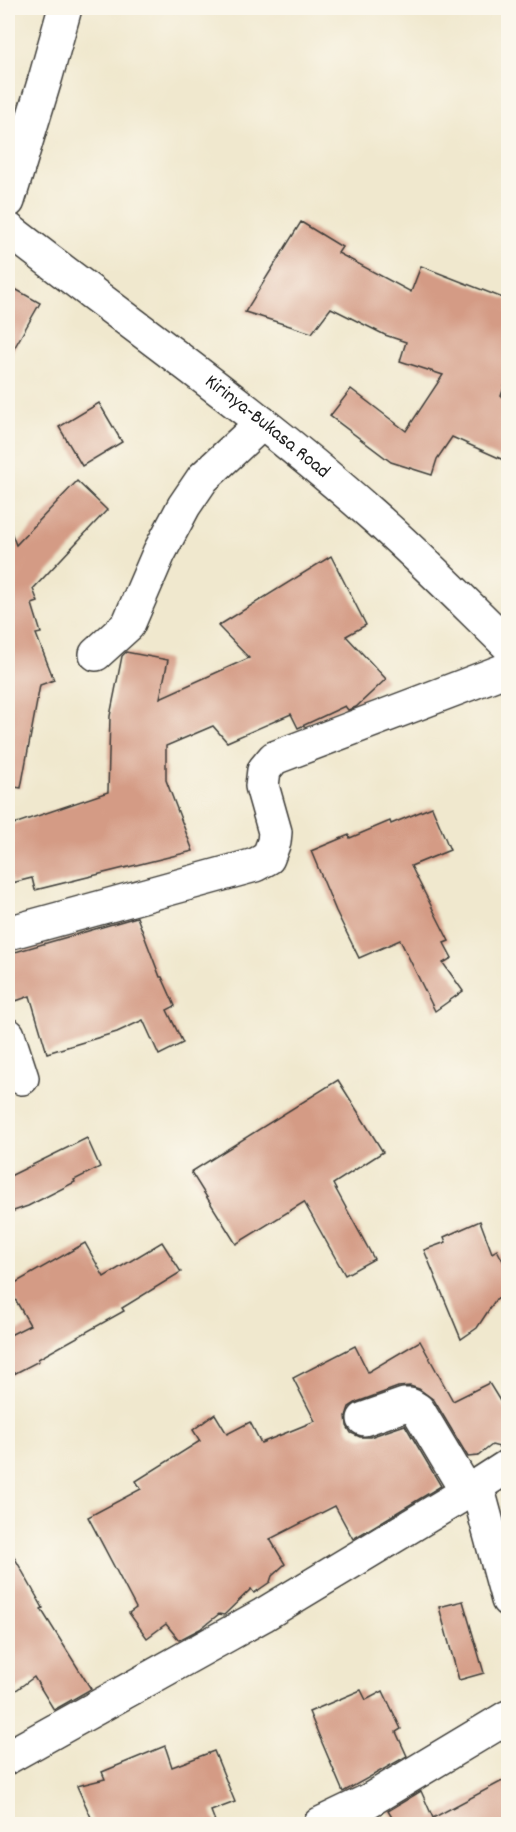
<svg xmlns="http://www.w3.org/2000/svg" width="516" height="1832" font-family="Dekko,sans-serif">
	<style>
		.building { fill: #d49b85 }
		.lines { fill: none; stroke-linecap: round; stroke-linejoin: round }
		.minor-casing { stroke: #3c3b37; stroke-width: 36 }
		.minor { stroke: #fff; stroke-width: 33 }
		.labels { text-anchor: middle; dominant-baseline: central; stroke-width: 4.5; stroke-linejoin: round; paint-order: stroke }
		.street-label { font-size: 20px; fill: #1c1c1c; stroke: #fbf7ec }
	</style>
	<rect width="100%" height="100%" fill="#fbf7ec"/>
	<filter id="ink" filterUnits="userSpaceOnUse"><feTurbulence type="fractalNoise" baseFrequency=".0167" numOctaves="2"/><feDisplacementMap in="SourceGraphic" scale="12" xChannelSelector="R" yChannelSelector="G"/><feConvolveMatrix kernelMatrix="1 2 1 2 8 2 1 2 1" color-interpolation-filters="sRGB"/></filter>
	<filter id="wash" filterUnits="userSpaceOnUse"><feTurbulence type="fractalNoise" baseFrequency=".008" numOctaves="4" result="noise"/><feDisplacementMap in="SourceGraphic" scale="24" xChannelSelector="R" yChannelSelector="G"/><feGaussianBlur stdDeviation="1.35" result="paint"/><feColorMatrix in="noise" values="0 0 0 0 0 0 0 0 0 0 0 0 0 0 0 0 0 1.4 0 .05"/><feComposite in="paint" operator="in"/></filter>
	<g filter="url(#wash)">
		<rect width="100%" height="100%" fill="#f0e8ce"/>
		<g id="blocks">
			<g class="building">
				<path d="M 301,222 L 342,247 L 338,253 L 411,292 L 421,266 L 508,300 L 508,376 L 501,396 L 508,399 L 508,462 L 452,437 L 437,459 L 432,475 L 391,462 L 330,416 L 351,389 L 406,431 L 443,375 L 400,361 L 406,342 L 385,335 L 331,308 L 312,333 L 245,312 Z"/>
				<path d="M 8,285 L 40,303 L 8,359 Z"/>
				<path d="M 99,403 L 122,442 L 82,466 L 59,427 Z"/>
				<path d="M 77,481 L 107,510 L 33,589 L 38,602 L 32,604 L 41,633 L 36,634 L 54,680 L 40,685 L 21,788 L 8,786 L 8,530 L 10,529 L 16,545 Z"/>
				<path d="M 331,556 L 366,625 L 346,636 L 386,679 L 356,707 L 348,710 L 345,706 L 298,728 L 291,714 L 227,742 L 213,726 L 166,746 L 166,780 L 193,851 L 35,890 L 32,878 L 12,883 L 8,865 L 8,826 L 108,792 L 110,716 L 122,656 L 126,652 L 168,660 L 160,698 L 249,658 L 218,626 Z"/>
				<path d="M 432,807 L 450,850 L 411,866 L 449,941 L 444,943 L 452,958 L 443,963 L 463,991 L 435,1011 L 400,940 L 359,958 L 336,911 L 311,851 L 349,835 L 350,838 L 390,821 L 391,824 Z"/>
				<path d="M 137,917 L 160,977 L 162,977 L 175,1006 L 167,1010 L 183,1043 L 159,1055 L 143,1020 L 117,1032 L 47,1053 L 30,996 L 16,1001 L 8,977 L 8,954 Z"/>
				<path d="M 338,1080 L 383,1152 L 333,1184 L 374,1259 L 345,1275 L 304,1202 L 236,1244 L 191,1172 Z"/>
				<path d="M 87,1138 L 100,1167 L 74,1180 L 75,1182 L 28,1206 L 8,1213 L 8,1177 Z"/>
				<path d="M 480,1221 L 492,1253 L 497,1250 L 508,1270 L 508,1297 L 496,1299 L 477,1328 L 461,1339 L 424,1250 L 446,1242 L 444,1237 Z"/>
				<path d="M 162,1242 L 181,1272 L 122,1308 L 124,1311 L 38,1359 L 39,1361 L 8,1377 L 8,1336 L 30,1325 L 8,1287 L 85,1243 L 104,1277 Z"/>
				<path d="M 420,1341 L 453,1401 L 489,1383 L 508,1414 L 508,1448 L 503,1448 L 492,1445 L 478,1456 L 468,1457 L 434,1400 L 419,1389 L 410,1386 L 398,1387 L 357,1402 L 349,1407 L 346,1416 L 347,1426 L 351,1433 L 360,1437 L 370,1437 L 405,1425 L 441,1486 L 353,1539 L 335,1506 L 270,1539 L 285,1564 L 272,1576 L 270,1582 L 254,1593 L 251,1589 L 224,1615 L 219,1614 L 200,1629 L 179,1640 L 166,1624 L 147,1638 L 129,1613 L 136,1608 L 88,1517 L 141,1489 L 136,1481 L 200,1441 L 193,1430 L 215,1414 L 227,1434 L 250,1422 L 261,1443 L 315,1421 L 293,1378 L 355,1346 L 368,1372 Z"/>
				<path d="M 8,1546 L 43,1608 L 41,1609 L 91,1689 L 54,1710 L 34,1677 L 8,1696 Z"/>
				<path d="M 463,1601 L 484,1673 L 459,1680 L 439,1607 Z"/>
				<path d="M 361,1690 L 366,1700 L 383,1691 L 401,1729 L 396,1732 L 407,1756 L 343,1792 L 309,1712 Z"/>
				<path d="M 165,1746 L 172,1767 L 214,1751 L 235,1802 L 211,1811 L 216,1824 L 94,1824 L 77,1786 L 105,1779 L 102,1772 Z"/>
				<path d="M 508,1778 L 508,1824 L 396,1824 L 388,1811 L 421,1791 L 433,1818 Z"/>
			</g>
		</g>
	</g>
	<g filter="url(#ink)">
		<use href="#blocks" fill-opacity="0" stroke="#3c3b37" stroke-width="1.5"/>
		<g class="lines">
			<defs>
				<g id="minor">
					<path d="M 8,201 L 46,76 L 65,8"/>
					<path id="s1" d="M 8,229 C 129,323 255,411 370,513 C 418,555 463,601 508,645"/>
					<path d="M 96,654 L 128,625 L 159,553 L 184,506 L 203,478 L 262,423"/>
					<path d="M 8,933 L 255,865 L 268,858 L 274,842 L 275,832 L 262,786 L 264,770 L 274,758 L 508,669"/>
					<path d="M 8,1035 L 22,1078"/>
					<path d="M 364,1419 L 404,1405 L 410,1405 L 418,1410 L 467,1492"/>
					<path d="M 477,1486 L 508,1600"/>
					<path d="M 8,1757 L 263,1615 L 477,1486 L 508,1466"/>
					<path d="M 320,1824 L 368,1801 L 508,1717"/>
				</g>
			</defs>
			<use href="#minor" class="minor-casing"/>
			<use href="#minor" class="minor"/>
		</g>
	</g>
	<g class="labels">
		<g class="street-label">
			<text stroke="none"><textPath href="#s1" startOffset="326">Kirinya-Bukasa Road</textPath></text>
		</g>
	</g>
	<rect width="516" height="1832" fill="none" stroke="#fbf7ec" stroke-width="30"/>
</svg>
